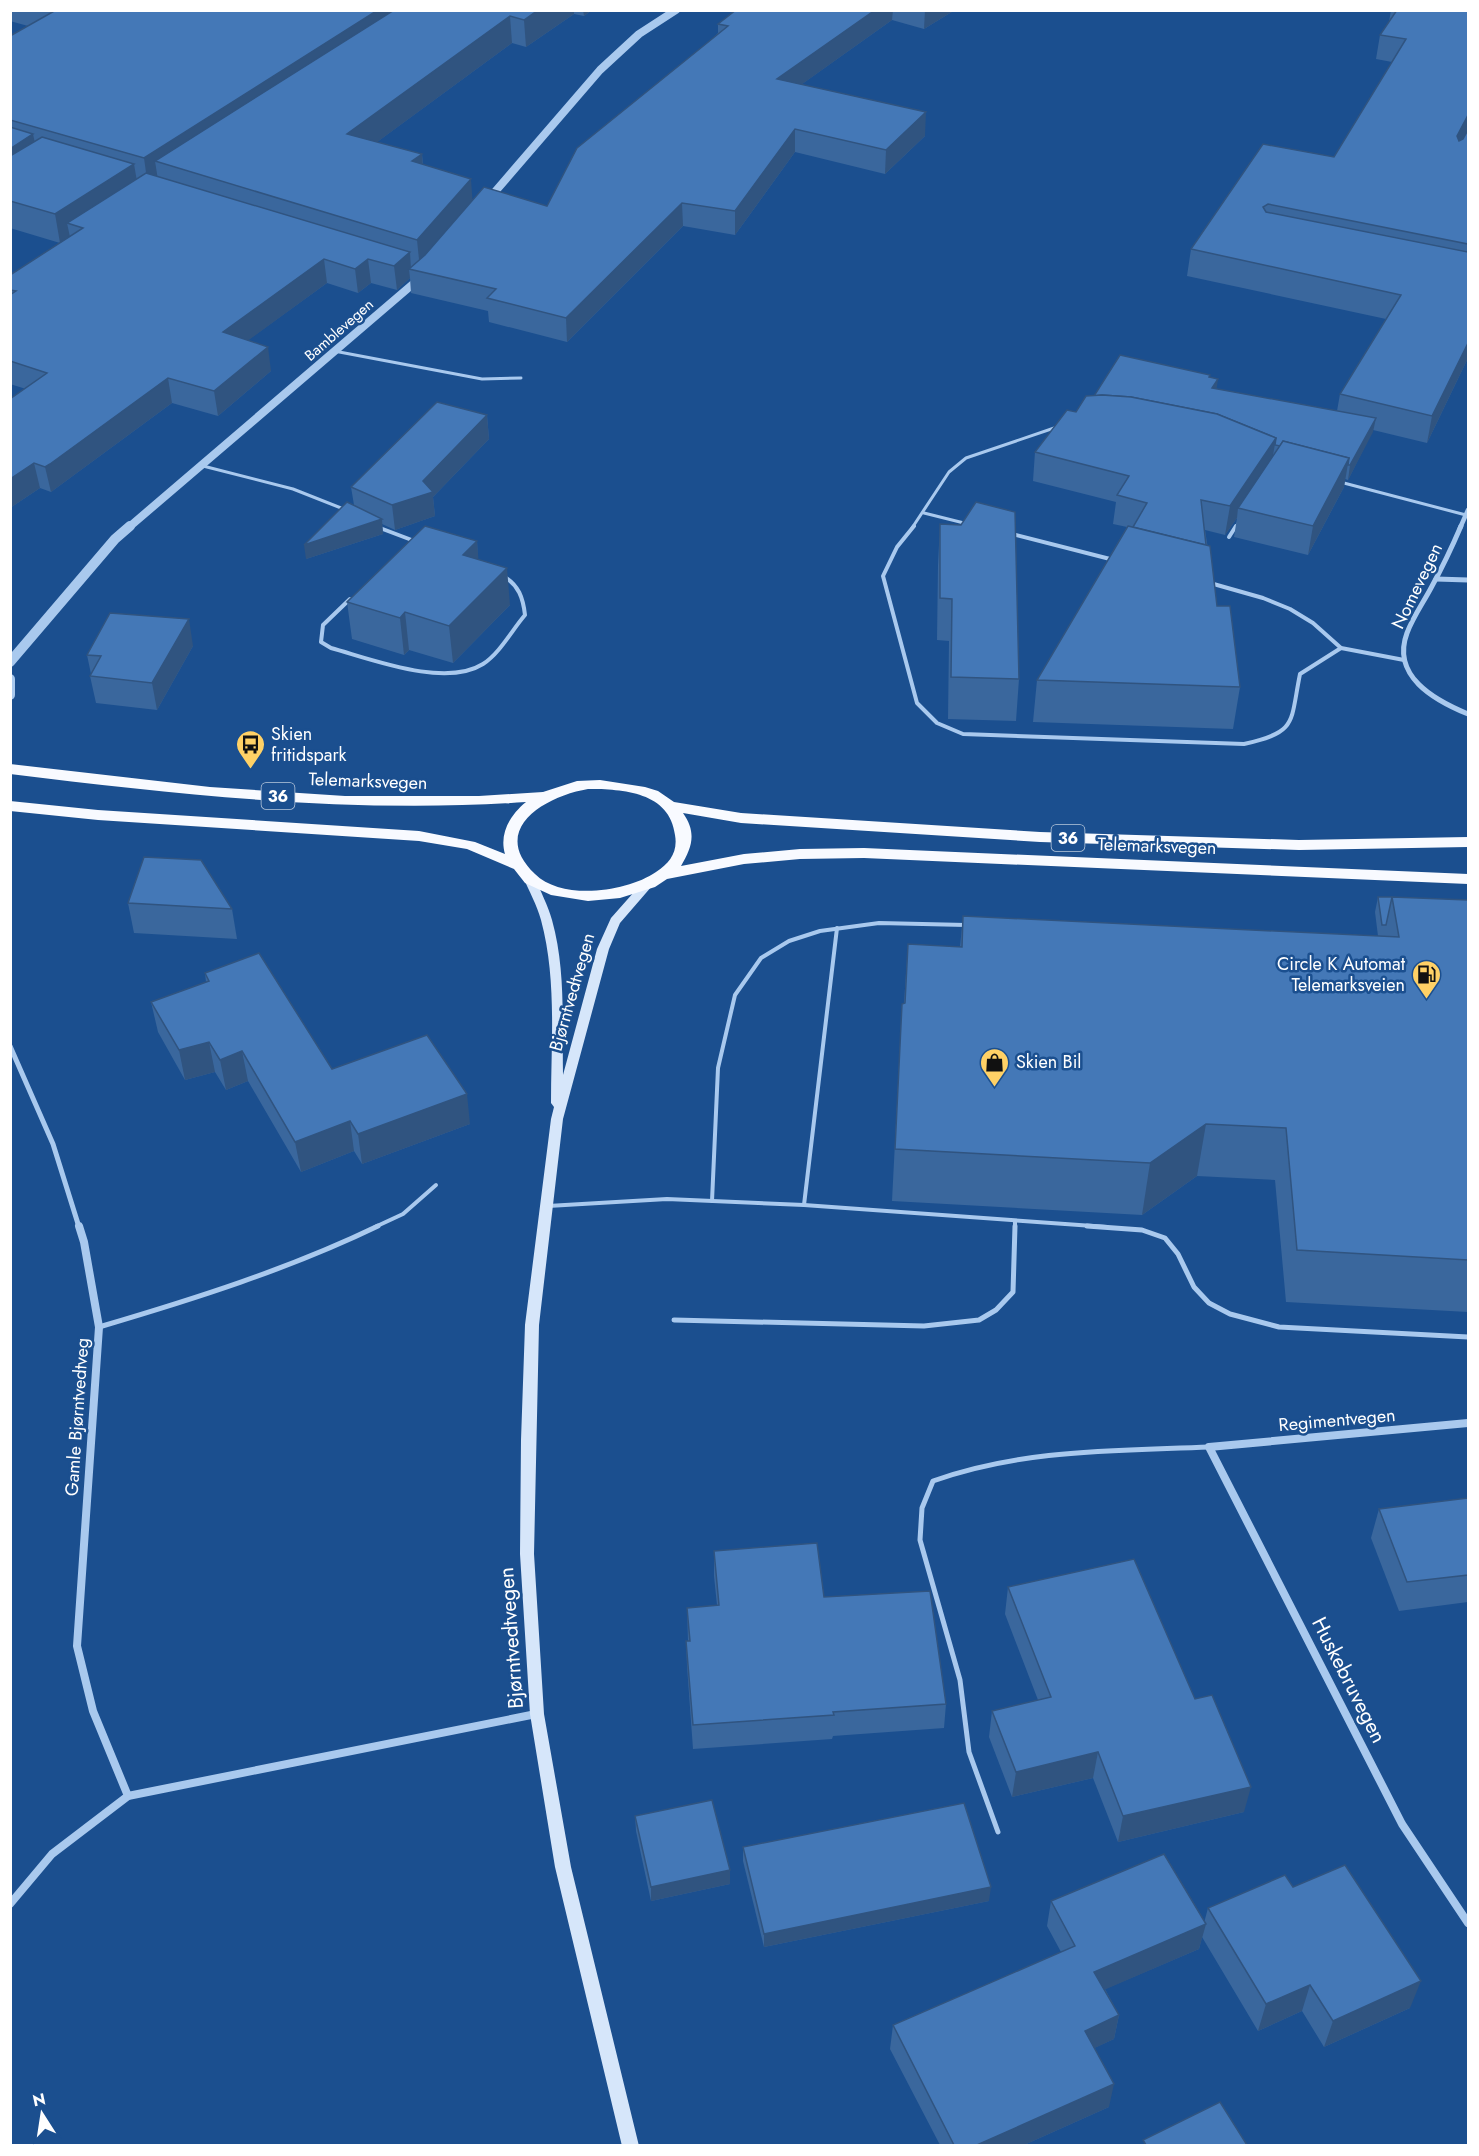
<svg xmlns="http://www.w3.org/2000/svg" width="1479" height="2156" font-family="Jost,sans-serif">
	<style>
		.lines { fill: none; stroke-linecap: round; stroke-linejoin: round }
		.service-far2 { stroke: #a9c9ee; stroke-width: 3 }
		.service-far1 { stroke: #a9c9ee; stroke-width: 4 }
		.service { stroke: #a9c9ee; stroke-width: 5 }
		.minor-far2 { stroke: #a9c9ee; stroke-width: 4.5 }
		.minor-far1 { stroke: #a9c9ee; stroke-width: 5 }
		.minor { stroke: #a9c9ee; stroke-width: 8 }
		.tertiary-far1 { stroke: #a9c9ee; stroke-width: 8 }
		.tertiary { stroke: #a9c9ee; stroke-width: 10 }
		.secondary { fill: #d6e6fa; fill-rule: evenodd }
		.trunk { fill: #f8faff; fill-rule: evenodd }
		.wall { fill: #3a679d }
		.shaded-wall { fill: #305480 }
		.building { fill: #4478b7; stroke: #305480; stroke-width: 1.5 }
		.labels { text-anchor: middle; dominant-baseline: central; stroke-width: 5; stroke-linejoin: round; paint-order: stroke }
		.far-street-label { font-size: 15px; fill: #fff; stroke: #1b4f8f }
		.shield { fill: #1b4f8f; stroke: #bbcadd; stroke-width: 1.5 }
		.shield-label { font-size: 16px; font-weight: bold; fill: #fff }
		.street-label { font-size: 18px; fill: #fff; stroke: #1b4f8f }
		.poi-label { font-size: 18px; fill: #fff; stroke: #1b4f8f; text-anchor: start }
		.near-street-label { font-size: 21px; fill: #fff; stroke: #1b4f8f }
	</style>
	<rect width="100%" height="100%" fill="#1b4f8f"/>
	<g class="lines">
		<g class="service-far2">
			<path d="M 334,351 L 482,379 L 521,378"/>
			<path d="M 203,466 L 293,489 L 346,510"/>
			<path d="M 1340,482 L 1466,515"/>
			<path d="M 924,513 L 968,524"/>
			<path d="M 912,528 L 949,472 L 966,458 L 1060,426"/>
			<path d="M 1235,528 L 1239,522"/>
		</g>
		<g class="service-far1">
			<path d="M 914,526 L 897,547 L 883,576 L 917,703 L 937,723 L 963,734 L 1244,744 C 1298,732 1290,723 1300,674 L 1341,648"/>
			<path d="M 380,528 L 417,542"/>
			<path d="M 1012,534 L 1114,560"/>
			<path d="M 1229,537 L 1236,526"/>
			<path d="M 1210,583 L 1263,598 L 1290,609 L 1313,623 L 1341,648 L 1404,660"/>
			<path d="M 350,599 L 323,625 L 321,642 L 331,648 C 371,659 445,688 483,664 C 500,653 512,630 525,615 C 523,598 519,585 503,576"/>
			<path d="M 712,1201 L 718,1068 L 735,995 L 761,958 L 789,941 L 820,931 L 879,923 L 966,925"/>
			<path d="M 804,1205 L 837,928"/>
			<path d="M 548,1206 L 667,1199 L 804,1205 L 1107,1227"/>
			<path d="M 375,1227 L 403,1214 L 436,1185"/>
			<path d="M 1015,1227 L 1015,1221"/>
		</g>
		<g class="service">
			<path d="M 1087,1226 L 1142,1230 L 1165,1238 L 1178,1254 L 1194,1287 L 1209,1303 L 1230,1314 L 1279,1327 L 1468,1337"/>
			<path d="M 674,1320 L 924,1326 L 979,1320 L 996,1310 L 1013,1292 L 1015,1226"/>
			<path d="M 99,1327 C 194,1299 289,1269 378,1226"/>
			<path d="M 998,1832 L 969,1752 L 960,1680 L 920,1540 L 922,1508 L 933,1481 C 1022,1449 1116,1451 1209,1447"/>
		</g>
		<path class="minor-far2" d="M 1460,528 L 1468,510"/>
		<g class="minor-far1">
			<path d="M 1461,526 C 1452,547 1442,568 1431,588 C 1423,603 1413,617 1407,633 C 1391,676 1434,700 1468,714"/>
			<path d="M 1436,579 L 1468,580"/>
			<path d="M 10,1046 L 53,1144 L 79,1227"/>
		</g>
		<g class="minor">
			<path d="M 79,1226 L 84,1242 L 99,1327 L 77,1646 L 93,1711 L 128,1796"/>
			<path d="M 1468,1423 L 1209,1447 L 1402,1824 L 1468,1923"/>
			<path d="M 10,1904 L 52,1854 L 128,1796 L 536,1714"/>
		</g>
		<g class="tertiary-far1">
			<path d="M 487,201 L 600,70 L 639,34 L 676,10"/>
			<path d="M 128,528 L 420,278"/>
		</g>
		<g class="tertiary">
			<path d="M 10,662 L 115,539 L 130,526"/>
			<path d="M 10,679 L 10,695"/>
		</g>
		<path class="secondary" d="M 529,873 L 535,877 C 540,891 548,905 552,920 C 566,970 562,1023 563,1075 L 597,949 L 611,918 L 642,883 L 650,883 L 652,886 L 620,923 L 609,949 L 563,1119 L 539,1325 L 534,1554 L 544,1714 L 571,1867 L 639,2146 L 622,2146 L 555,1867 L 530,1714 L 520,1554 L 521,1440 L 525,1325 L 551,1119 L 554,1107 L 551,1103 C 551,1043 557,979 541,920 C 537,905 529,891 523,877 Z"/>
		<path class="trunk" d="M 10,764 L 210,787 L 345,796 L 479,796 L 543,792 L 577,781 L 600,780 L 645,787 L 658,791 L 674,802 L 741,813 L 1040,832 L 1299,840 L 1468,837 L 1468,847 L 1299,850 L 1040,842 L 741,823 L 683,813 C 697,833 692,847 681,866 L 744,854 L 800,849 L 864,848 L 1468,874 L 1468,884 L 864,858 L 800,859 L 744,864 L 667,879 L 655,887 L 620,898 L 588,901 L 551,895 L 525,883 L 514,869 L 467,849 L 419,841 L 98,820 L 10,811 L 10,801 L 98,810 L 419,831 L 475,842 L 505,854 C 499,834 510,815 526,802 C 353,814 182,795 10,774 ZM 588,789 C 623,789 670,792 675,835 C 678,852 670,863 656,872 C 627,892 562,901 535,874 C 488,829 546,796 588,789 Z"/>
	</g>
	<g class="wall">
		<path d="M 10,10 L 592,10 L 584,16 L 574,14 L 526,47 L 512,43 L 377,142 L 422,154 L 423,164 L 473,200 L 547,206 L 718,33 L 718,24 L 736,10 L 955,10 L 924,29 L 892,20 L 802,84 L 925,136 L 885,174 L 795,152 L 735,235 L 683,226 L 567,342 L 489,322 L 488,311 L 411,293 L 410,278 L 397,290 L 371,283 L 358,293 L 327,283 L 248,340 L 271,371 L 218,416 L 172,403 L 55,489 L 51,492 L 40,488 L 10,508 L 10,399 L 26,389 L 10,384 L 10,275 L 60,243 L 10,228 L 10,36 L 28,26 L 10,21 Z"/>
		<path d="M 1391,10 L 1468,10 L 1468,358 L 1427,443 L 1373,430 L 1348,480 L 1345,479 L 1344,487 L 1308,555 L 1234,537 L 1237,518 L 1225,535 L 1205,530 L 1217,606 L 1240,687 L 1233,729 L 1033,722 L 1037,680 L 1127,527 L 1113,524 L 1116,502 L 1033,481 L 1035,452 L 1094,396 L 1210,375 L 1210,377 L 1217,389 L 1337,411 L 1340,394 L 1386,319 L 1187,276 L 1191,249 L 1334,157 L 1392,62 L 1376,59 L 1380,35 L 1389,22 Z"/>
		<path d="M 487,415 L 489,439 L 433,497 L 435,516 L 395,530 L 382,524 L 383,534 L 306,559 L 354,505 L 351,487 Z"/>
		<path d="M 940,524 L 1019,679 L 1016,721 L 948,719 L 949,641 L 937,640 L 938,565 Z"/>
		<path d="M 477,541 L 478,559 L 510,605 L 453,663 L 409,650 L 404,655 L 352,639 L 347,602 Z"/>
		<path d="M 193,646 L 157,710 L 96,703 L 90,676 L 91,674 L 87,655 Z"/>
		<path d="M 1378,897 L 1468,900 L 1468,1312 L 1286,1302 L 1275,1180 L 1197,1176 L 1142,1215 L 892,1201 L 902,1004 L 904,1003 L 908,944 L 960,947 L 963,916 L 1378,936 L 1375,912 Z"/>
		<path d="M 128,903 L 232,909 L 237,939 L 134,933 Z"/>
		<path d="M 205,973 L 332,1069 L 470,1124 L 362,1164 L 354,1151 L 301,1172 L 248,1081 L 226,1090 L 215,1072 L 185,1080 L 158,1032 L 151,1002 L 206,982 Z"/>
		<path d="M 1468,1498 L 1468,1602 L 1399,1611 L 1371,1538 L 1379,1509 Z"/>
		<path d="M 714,1551 L 824,1597 L 946,1704 L 944,1728 L 833,1736 L 832,1739 L 693,1749 L 687,1666 L 686,1641 L 688,1641 L 687,1608 L 717,1605 L 714,1576 Z"/>
		<path d="M 1008,1587 L 1244,1812 L 1118,1842 L 1093,1778 L 1012,1797 L 989,1737 L 992,1711 L 1038,1700 L 1005,1614 Z"/>
		<path d="M 635,1816 L 730,1870 L 730,1884 L 651,1901 L 636,1831 Z"/>
		<path d="M 743,1847 L 989,1901 L 764,1947 L 743,1861 Z"/>
		<path d="M 1293,1887 L 1410,2008 L 1324,2047 L 1302,2011 L 1258,2031 L 1202,1937 L 1199,1949 L 1105,1989 L 1119,2015 L 1114,2039 L 1094,2048 L 1109,2107 L 1024,2145 L 940,2145 L 890,2049 L 893,2025 L 1061,1952 L 1047,1926 L 1051,1901 L 1204,1923 L 1208,1908 Z"/>
	</g>
	<g class="shaded-wall">
		<path d="M 378,10 L 424,10 L 155,161 L 158,180 L 148,187 L 144,158 Z"/>
		<path d="M 538,10 L 574,10 L 574,14 L 526,47 L 524,20 Z"/>
		<path d="M 583,10 L 592,10 L 584,16 Z"/>
		<path d="M 875,10 L 893,10 L 892,20 L 777,102 L 777,79 Z"/>
		<path d="M 925,10 L 955,10 L 924,29 Z"/>
		<path d="M 510,16 L 512,43 L 350,162 L 347,134 Z"/>
		<path d="M 926,112 L 925,136 L 885,174 L 886,150 Z"/>
		<path d="M 1468,115 L 1468,137 L 1452,161 L 1457,136 Z"/>
		<path d="M 795,129 L 795,152 L 735,235 L 735,211 Z"/>
		<path d="M 33,134 L 39,162 L 10,181 L 10,149 Z"/>
		<path d="M 422,154 L 424,183 L 412,161 Z"/>
		<path d="M 134,164 L 139,193 L 83,228 L 67,223 L 70,237 L 60,243 L 55,214 Z"/>
		<path d="M 471,179 L 473,207 L 420,269 L 417,240 Z"/>
		<path d="M 682,203 L 683,226 L 567,342 L 566,318 Z"/>
		<path d="M 410,252 L 411,269 L 409,269 L 410,278 L 397,290 L 394,266 Z"/>
		<path d="M 324,259 L 327,283 L 227,356 L 223,332 Z"/>
		<path d="M 368,259 L 371,283 L 358,293 L 355,269 Z"/>
		<path d="M 1468,343 L 1468,358 L 1427,443 L 1432,416 Z"/>
		<path d="M 268,347 L 271,371 L 218,416 L 214,391 Z"/>
		<path d="M 168,378 L 172,403 L 51,492 L 45,467 Z"/>
		<path d="M 1218,379 L 1216,393 L 1212,388 Z"/>
		<path d="M 487,415 L 489,439 L 433,497 L 435,516 L 395,530 L 392,505 L 423,481 Z"/>
		<path d="M 1376,418 L 1373,432 L 1348,480 L 1350,465 Z"/>
		<path d="M 1276,438 L 1271,467 L 1238,508 L 1237,518 L 1225,535 L 1230,506 Z"/>
		<path d="M 1349,458 L 1344,487 L 1308,555 L 1313,526 Z"/>
		<path d="M 34,463 L 40,488 L 10,508 L 10,479 Z"/>
		<path d="M 382,519 L 383,534 L 306,559 L 304,545 Z"/>
		<path d="M 477,541 L 480,578 L 463,555 Z"/>
		<path d="M 507,568 L 510,605 L 453,663 L 449,626 Z"/>
		<path d="M 405,612 L 409,650 L 404,655 L 400,618 Z"/>
		<path d="M 189,619 L 193,646 L 157,710 L 152,683 Z"/>
		<path d="M 209,1042 L 215,1072 L 185,1080 L 179,1050 Z"/>
		<path d="M 242,1051 L 248,1081 L 226,1090 L 220,1060 Z"/>
		<path d="M 467,1094 L 470,1124 L 362,1164 L 358,1134 Z"/>
		<path d="M 350,1121 L 354,1151 L 301,1172 L 295,1142 Z"/>
		<path d="M 1206,1124 L 1197,1176 L 1142,1215 L 1150,1163 Z"/>
		<path d="M 1098,1752 L 1093,1778 L 1012,1797 L 1016,1772 Z"/>
		<path d="M 1251,1787 L 1244,1812 L 1118,1842 L 1123,1816 Z"/>
		<path d="M 730,1870 L 730,1884 L 651,1901 L 651,1887 Z"/>
		<path d="M 991,1887 L 989,1901 L 764,1947 L 764,1934 Z"/>
		<path d="M 1206,1924 L 1199,1949 L 1090,1996 L 1094,1972 Z"/>
		<path d="M 1421,1981 L 1410,2008 L 1324,2047 L 1333,2021 Z"/>
		<path d="M 1310,1985 L 1302,2011 L 1258,2031 L 1266,2004 Z"/>
		<path d="M 1119,2015 L 1114,2039 L 1080,2055 L 1085,2031 Z"/>
		<path d="M 1114,2084 L 1109,2107 L 1024,2145 L 977,2145 Z"/>
	</g>
	<g class="building">
		<path d="M 56,10 L 378,10 L 144,158 L 10,120 L 10,36 Z"/>
		<path d="M 394,10 L 538,10 L 524,20 L 510,16 L 347,134 L 422,154 L 412,161 L 471,179 L 417,240 L 155,161 Z"/>
		<path d="M 736,10 L 875,10 L 777,79 L 926,112 L 886,150 L 795,129 L 735,211 L 682,203 L 566,318 L 487,298 L 496,289 L 409,269 L 425,255 L 484,187 L 547,206 L 577,148 L 728,26 L 718,24 Z"/>
		<path d="M 1397,10 L 1468,10 L 1468,115 L 1457,136 L 1459,141 L 1463,139 L 1468,130 L 1468,244 L 1268,204 L 1263,207 L 1266,212 L 1468,252 L 1468,343 L 1432,416 L 1340,394 L 1401,295 L 1191,249 L 1263,144 L 1334,157 L 1406,39 L 1380,35 Z"/>
		<path d="M 10,127 L 33,134 L 10,149 Z"/>
		<path d="M 42,137 L 134,164 L 55,214 L 10,201 L 10,156 Z"/>
		<path d="M 146,173 L 410,252 L 394,266 L 368,259 L 355,269 L 324,259 L 223,332 L 268,347 L 214,391 L 168,378 L 50,464 L 45,467 L 34,463 L 10,479 L 10,399 L 47,373 L 10,361 L 10,295 L 16,291 L 10,290 L 10,275 L 83,228 L 67,223 Z"/>
		<path d="M 1120,355 L 1210,375 L 1209,377 L 1218,379 L 1212,388 L 1376,418 L 1350,465 L 1348,465 L 1349,458 L 1283,441 L 1280,446 L 1275,445 L 1276,438 L 1217,414 L 1131,397 L 1102,395 L 1094,396 Z"/>
		<path d="M 1102,395 L 1131,397 L 1217,414 L 1276,438 L 1230,506 L 1201,500 L 1206,545 L 1133,527 L 1147,503 L 1117,495 L 1129,476 L 1035,452 L 1067,410 L 1076,412 L 1086,396 Z"/>
		<path d="M 437,402 L 487,415 L 423,481 L 433,492 L 392,505 L 351,487 Z"/>
		<path d="M 1283,441 L 1349,458 L 1313,526 L 1238,508 Z"/>
		<path d="M 347,502 L 382,519 L 304,545 Z"/>
		<path d="M 976,502 L 1015,512 L 1019,679 L 951,677 L 952,599 L 940,598 L 940,524 L 961,525 Z"/>
		<path d="M 425,526 L 477,541 L 463,555 L 507,568 L 449,626 L 405,612 L 400,618 L 347,602 Z"/>
		<path d="M 1128,526 L 1210,546 L 1217,606 L 1230,606 L 1240,687 L 1037,680 Z"/>
		<path d="M 110,613 L 189,619 L 152,683 L 90,676 L 101,656 L 87,655 Z"/>
		<path d="M 144,857 L 201,860 L 232,909 L 128,903 Z"/>
		<path d="M 1378,897 L 1392,897 L 1386,925 L 1382,925 Z"/>
		<path d="M 1392,897 L 1468,900 L 1468,1260 L 1297,1250 L 1286,1128 L 1206,1124 L 1150,1163 L 895,1149 L 902,1004 L 905,1003 L 908,944 L 962,947 L 963,916 L 1399,937 Z"/>
		<path d="M 259,953 L 332,1069 L 427,1035 L 467,1094 L 358,1134 L 350,1121 L 295,1142 L 242,1051 L 220,1060 L 209,1042 L 179,1050 L 151,1002 L 209,981 L 205,973 Z"/>
		<path d="M 1468,1498 L 1468,1575 L 1407,1582 L 1379,1509 Z"/>
		<path d="M 817,1543 L 824,1597 L 930,1591 L 946,1704 L 833,1712 L 834,1715 L 693,1725 L 686,1641 L 690,1641 L 687,1608 L 719,1605 L 714,1551 Z"/>
		<path d="M 1134,1559 L 1195,1699 L 1212,1695 L 1251,1787 L 1123,1816 L 1098,1752 L 1016,1772 L 992,1711 L 1051,1697 L 1008,1587 Z"/>
		<path d="M 712,1800 L 730,1870 L 651,1887 L 635,1816 Z"/>
		<path d="M 964,1803 L 991,1887 L 764,1934 L 743,1847 Z"/>
		<path d="M 1164,1854 L 1206,1924 L 1094,1972 L 1119,2015 L 1085,2031 L 1114,2084 L 977,2145 L 954,2145 L 893,2025 L 1075,1946 L 1051,1901 Z"/>
		<path d="M 1345,1865 L 1421,1981 L 1333,2021 L 1310,1985 L 1266,2004 L 1208,1908 L 1285,1875 L 1293,1887 Z"/>
		<path d="M 1220,2102 L 1247,2145 L 1146,2145 L 1143,2140 Z"/>
	</g>
	<defs>
		<symbol id="bus-pin" viewBox="-11 -11 22 30"><path d="M0 17L-7.5 6A9.5 9.5 0 1 1 7.5 6Z" fill="#ffd166" stroke="#1b4f8f"/><path d="M-5-6H5V4H4V6H2V4H-2V6H-4V4H-5ZM-3.5-4V0h7V-4ZM-3.5 1.2v1.5H-2V1.2ZM2 1.2v1.5H3.5V1.2Z" fill="#111"/></symbol>
		<symbol id="fuel-pin" viewBox="-11 -11 22 30"><path d="M0 17L-7.5 6A9.5 9.5 0 1 1 7.5 6Z" fill="#ffd166" stroke="#1b4f8f"/><path d="M-5.5-6h7V0h2V4h1.3V-2.5L3-4.5l.8-.8L6-3V5H2.5V1h-1V6h-7ZM-4.2-4.7v3.2H.2V-4.7Z" fill="#111"/></symbol>
		<symbol id="shop-pin" viewBox="-11 -11 22 30"><path d="M0 17L-7.5 6A9.5 9.5 0 1 1 7.5 6Z" fill="#ffd166" stroke="#1b4f8f"/><path d="M-5-2.5h2.3a2.7 3.5 0 0 1 5.4 0H5L5.5 6h-11ZM-1.5-2.5h3a1.5 2.3 0 0 0-3 0Z" fill="#111"/></symbol>
	</defs>
	<g fill-rule="evenodd">
		<use href="#bus-pin" x="234" y="728" width="33" height="45"/>
		<use href="#fuel-pin" x="1410" y="958" width="33" height="45"/>
		<use href="#shop-pin" x="978" y="1046" width="33" height="45"/>
	</g>
	<g class="labels">
		<g class="far-street-label">
			<text transform="translate(339 330) rotate(-41)">Bamblevegen</text>
		</g>
		<g class="shield">
			<rect x="261.5" y="783" width="33" height="26" rx="4.5"/>
			<rect x="1051.5" y="825" width="33" height="26" rx="4.5"/>
		</g>
		<g class="shield-label">
			<text x="278" y="796">36</text>
			<text x="1068" y="838">36</text>
		</g>
		<g class="street-label">
			<text transform="translate(1417 586) rotate(-64)">Nomevegen</text>
			<text transform="translate(368 781) rotate(2)">Telemarksvegen</text>
			<text transform="translate(1157 846) rotate(2)">Telemarksvegen</text>
			<text transform="translate(572 992) rotate(-74)">Bjørntvedtvegen</text>
			<text transform="translate(77 1417) rotate(-86)">Gamle Bjørntvedtveg</text>
			<text transform="translate(1337 1420) rotate(-5)">Regimentvegen</text>
		</g>
		<g class="poi-label">
			<text x="271" y="734">Skien<tspan x="271" dy="21">fritidspark</tspan></text>
			<text x="1405" y="964" text-anchor="end">Circle K Automat<tspan x="1405" dy="21">Telemarksveien</tspan></text>
			<text x="1016" y="1062">Skien Bil</text>
		</g>
		<g class="near-street-label">
			<text transform="translate(511 1638) rotate(-94)">Bjørntvedtvegen</text>
			<text transform="translate(1349 1680) rotate(63)">Huskebruvegen</text>
		</g>
	</g>
	<rect width="1479" height="2156" fill="none" stroke="#ffffff" stroke-width="24"/>
	<g transform="translate(42 2114) rotate(348)" stroke="#1b4f8f" stroke-width="4.5" paint-order="stroke">
	<path d="M0-4.5L10 22L0 15L-10 22Z" fill="#ffffff"/>
	<text y="-9" font-size="16" font-weight="bold" text-anchor="middle" fill="#ffffff">N</text>
	</g>
</svg>
